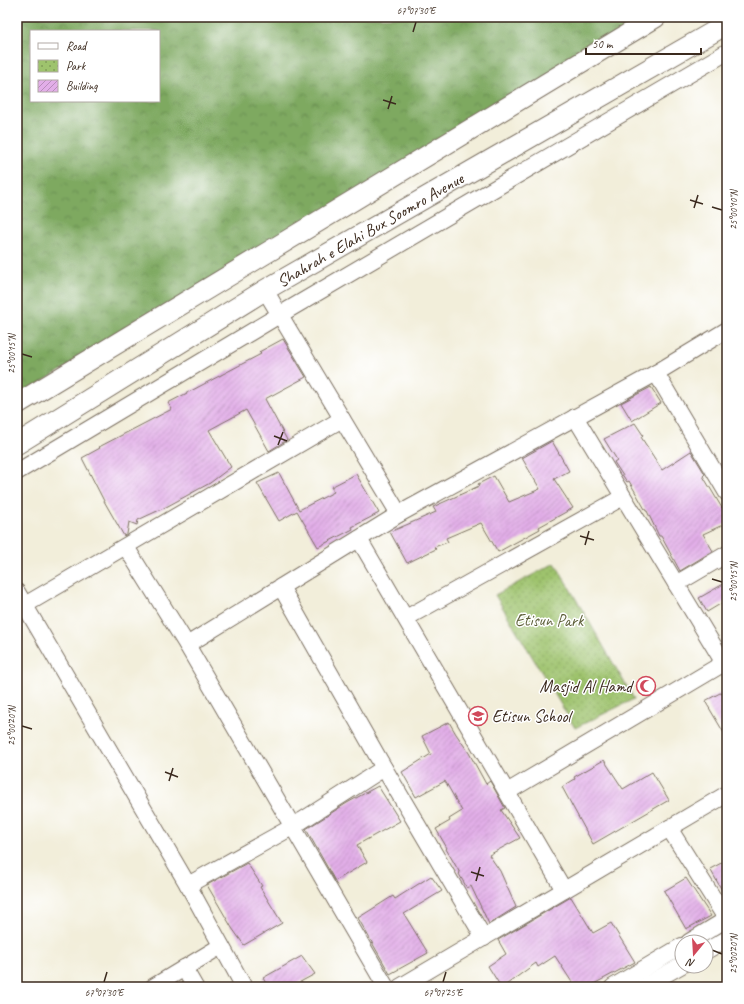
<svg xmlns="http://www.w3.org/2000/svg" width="744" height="1004" font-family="Caveat,sans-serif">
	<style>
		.forest { fill: url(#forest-crowns); stroke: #5c6a3f; fill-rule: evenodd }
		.park { fill: url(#park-dots); stroke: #6c7646 }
		.building { fill: url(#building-hatch) }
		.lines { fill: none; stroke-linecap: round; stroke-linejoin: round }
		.minor-casing { stroke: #7b6f60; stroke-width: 18 }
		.major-casing { stroke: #7b6f60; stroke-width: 22 }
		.minor { stroke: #fff; stroke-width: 16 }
		.major { stroke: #fff; stroke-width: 20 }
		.ticks { fill: none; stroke: #3b2a1e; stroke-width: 1.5 }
		.labels { text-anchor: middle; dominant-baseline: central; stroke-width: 3; stroke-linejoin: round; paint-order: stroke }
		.street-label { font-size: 17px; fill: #3b2a1e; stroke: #fff }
		.park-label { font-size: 17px; fill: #5e603a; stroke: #fff }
		.poi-label { font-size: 17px; fill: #3b2a1e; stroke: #fff; text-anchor: end }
		.neatline { fill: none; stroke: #3b2a1e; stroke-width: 1.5 }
		.ticks-label { font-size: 10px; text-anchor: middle; fill: #3b2a1e }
	</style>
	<defs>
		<pattern id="forest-crowns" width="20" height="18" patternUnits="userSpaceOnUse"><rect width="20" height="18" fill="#7ea960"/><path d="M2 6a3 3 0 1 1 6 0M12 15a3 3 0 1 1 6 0" fill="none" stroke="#688a4f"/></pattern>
		<pattern id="park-dots" width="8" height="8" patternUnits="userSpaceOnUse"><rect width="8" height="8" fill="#9ec36d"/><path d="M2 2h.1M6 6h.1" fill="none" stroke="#829f59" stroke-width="1.8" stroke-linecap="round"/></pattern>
		<pattern id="building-hatch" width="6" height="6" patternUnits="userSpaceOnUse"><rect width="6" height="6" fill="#e2aee8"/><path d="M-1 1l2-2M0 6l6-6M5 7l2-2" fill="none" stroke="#b88ebb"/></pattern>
	</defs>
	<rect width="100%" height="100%" fill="#fff"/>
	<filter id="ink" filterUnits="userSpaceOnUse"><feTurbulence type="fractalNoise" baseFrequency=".025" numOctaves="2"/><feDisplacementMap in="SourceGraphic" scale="8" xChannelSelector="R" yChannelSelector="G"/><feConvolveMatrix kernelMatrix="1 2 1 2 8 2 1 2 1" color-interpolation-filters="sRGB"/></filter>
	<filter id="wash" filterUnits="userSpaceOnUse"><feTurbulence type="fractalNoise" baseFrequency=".012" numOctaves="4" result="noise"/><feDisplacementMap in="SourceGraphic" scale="16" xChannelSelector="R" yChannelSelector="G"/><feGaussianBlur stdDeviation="0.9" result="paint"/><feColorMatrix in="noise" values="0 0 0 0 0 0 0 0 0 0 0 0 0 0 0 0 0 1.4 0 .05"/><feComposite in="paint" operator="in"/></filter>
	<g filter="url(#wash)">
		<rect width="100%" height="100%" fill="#f2eeda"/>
		<path class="forest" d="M 17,17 L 652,17 L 17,397 ZM 31,31 L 159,31 L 159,101 L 31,101 Z"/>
		<path class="park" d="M 555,563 L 634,699 L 575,728 L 495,595 Z"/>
		<g id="blocks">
			<g class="building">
				<path d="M 283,339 L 306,377 L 265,399 L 287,440 L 269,451 L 246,410 L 209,430 L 231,467 L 210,483 L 166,507 L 138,520 L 137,525 L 129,522 L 127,534 L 124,536 L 104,501 L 82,458 L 100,448 L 99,447 L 172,409 L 168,403 L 261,354 L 259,352 Z"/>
				<path d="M 651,387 L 661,403 L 632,421 L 621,403 Z"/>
				<path d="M 635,423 L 643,435 L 641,437 L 662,470 L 691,451 L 705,474 L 703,476 L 722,508 L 727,506 L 727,523 L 703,534 L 713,551 L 680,571 L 661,536 L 659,536 L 647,511 L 646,511 L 629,481 L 627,482 L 614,462 L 617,460 L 604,439 Z"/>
				<path d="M 552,441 L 569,471 L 554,479 L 573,508 L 539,527 L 540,529 L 498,552 L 481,523 L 446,538 L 448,542 L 434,547 L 436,549 L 407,563 L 390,532 L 436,512 L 433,507 L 479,486 L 478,484 L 494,476 L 509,502 L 540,489 L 522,458 Z"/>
				<path d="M 279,473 L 299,510 L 334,492 L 331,487 L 356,474 L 379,513 L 352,527 L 353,529 L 318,547 L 297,511 L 279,521 L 257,483 Z"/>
				<path d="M 727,582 L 727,600 L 707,612 L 699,598 Z"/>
				<path d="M 720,693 L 727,695 L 727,738 L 705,701 Z"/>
				<path d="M 449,722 L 456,734 L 469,753 L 486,784 L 490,781 L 505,808 L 501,810 L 520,838 L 489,855 L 500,871 L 516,907 L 489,924 L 471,886 L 467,888 L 459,874 L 460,873 L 446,849 L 447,848 L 436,829 L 450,821 L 449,819 L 462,811 L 445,781 L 416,797 L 402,772 L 431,754 L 422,736 Z"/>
				<path d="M 604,760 L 623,789 L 652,772 L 669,800 L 593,844 L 562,787 L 575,779 L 574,777 Z"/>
				<path d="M 378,786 L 400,821 L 357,845 L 367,862 L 335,881 L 306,829 L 347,803 Z"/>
				<path d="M 727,860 L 727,899 L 710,869 Z"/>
				<path d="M 247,863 L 262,886 L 260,887 L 282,923 L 244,945 L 232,928 L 207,885 Z"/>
				<path d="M 431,876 L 442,891 L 404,914 L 428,953 L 390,974 L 358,918 L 393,896 L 395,899 Z"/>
				<path d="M 686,878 L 711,916 L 686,929 L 664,891 Z"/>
				<path d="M 571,897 L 593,933 L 611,923 L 635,962 L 588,987 L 575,987 L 555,956 L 538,967 L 536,963 L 503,987 L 501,987 L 488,966 L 506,954 L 498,940 Z"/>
				<path d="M 302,956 L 315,974 L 291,987 L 268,987 L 263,978 Z"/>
			</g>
		</g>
	</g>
	<g filter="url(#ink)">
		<use href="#blocks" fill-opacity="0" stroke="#7b6f60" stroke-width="1"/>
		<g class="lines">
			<defs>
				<g id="minor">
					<path d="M 265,290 L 399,514"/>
					<path d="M 656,373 L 727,493"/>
					<path d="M 575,417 L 727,668"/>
					<path d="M 17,472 L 281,314 L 727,52"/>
					<path d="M 359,539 L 564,890"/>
					<path d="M 126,547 L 187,645 L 386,987"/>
					<path d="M 676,584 L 727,554"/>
					<path d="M 281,587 L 384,768 L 484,938"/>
					<path d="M 17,592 L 188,885 L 244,987"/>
					<path d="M 25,605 L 342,419"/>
					<path d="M 406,618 L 623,497"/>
					<path d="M 187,645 L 399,514 L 656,373 L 727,330"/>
					<path d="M 507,792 L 724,663"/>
					<path d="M 669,828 L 727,920"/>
					<path d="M 188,885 L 292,827 L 384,768"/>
					<path d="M 689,942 L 727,919"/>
					<path d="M 706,951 L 727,939"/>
					<path d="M 184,968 L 195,987"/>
					<path d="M 153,987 L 221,946"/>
					<path d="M 400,987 L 727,794"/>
					<path d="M 613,987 L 682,946"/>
					<path d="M 643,987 L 682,965"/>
				</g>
				<g id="major">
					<path d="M 17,404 L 656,17"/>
					<path id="s1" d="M 17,444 L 265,290 L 727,24"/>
				</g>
			</defs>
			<use href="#minor" class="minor-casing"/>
			<use href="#major" class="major-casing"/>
			<use href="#minor" class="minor"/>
			<use href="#major" class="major"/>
		</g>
	</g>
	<path class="ticks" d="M 413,32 L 416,22M 383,100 L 396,104M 388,109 L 392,96M 690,200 L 703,204M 712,207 L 722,210M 694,208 L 698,195M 22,354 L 32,357M 274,436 L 287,441M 278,445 L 283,432M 580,536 L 594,540M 585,545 L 589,531M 712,579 L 722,582M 22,726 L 32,729M 165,772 L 178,777M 169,781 L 173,768M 471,872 L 484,876M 476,881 L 480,867M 712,950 L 722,954M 104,982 L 107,972M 443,982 L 446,972"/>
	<defs>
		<symbol id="mosque-ring" viewBox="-11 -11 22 22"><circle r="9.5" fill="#fff" stroke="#d1495b" stroke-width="1.5"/><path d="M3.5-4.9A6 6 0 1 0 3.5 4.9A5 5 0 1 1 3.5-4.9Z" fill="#d1495b"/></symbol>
		<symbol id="school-ring" viewBox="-11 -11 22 22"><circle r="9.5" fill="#fff" stroke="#d1495b" stroke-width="1.5"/><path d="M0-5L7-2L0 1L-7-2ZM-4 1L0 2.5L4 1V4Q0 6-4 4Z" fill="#d1495b"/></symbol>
	</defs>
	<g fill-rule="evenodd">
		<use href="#mosque-ring" x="635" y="675" width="22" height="22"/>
		<use href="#school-ring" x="467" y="705" width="22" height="22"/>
	</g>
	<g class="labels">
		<g class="street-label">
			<text stroke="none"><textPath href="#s1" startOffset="413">Shahrah e Elahi Bux Soomro Avenue</textPath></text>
		</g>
		<g class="park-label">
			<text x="549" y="620">Etisun Park</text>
		</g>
		<g class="poi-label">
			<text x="632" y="686">Masjid Al Hamd</text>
			<text x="492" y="716" text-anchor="start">Etisun School</text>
		</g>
	</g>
	<rect width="744" height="1004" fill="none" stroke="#fff" stroke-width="44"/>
	<rect x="30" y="30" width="130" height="72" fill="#ffffff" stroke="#b1aaa5"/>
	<rect x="38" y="43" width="20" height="6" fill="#ffffff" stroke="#b1aaa5"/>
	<text x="66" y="50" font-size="12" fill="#3b2a1e">Road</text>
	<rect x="38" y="60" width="20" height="12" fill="url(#park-dots)" stroke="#b1aaa5"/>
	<text x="66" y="70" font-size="12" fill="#3b2a1e">Park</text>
	<rect x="38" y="80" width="20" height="12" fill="url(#building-hatch)" stroke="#b1aaa5"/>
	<text x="66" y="90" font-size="12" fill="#3b2a1e">Building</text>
	<g transform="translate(694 954) rotate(198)"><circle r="19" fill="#ffffff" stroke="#b1aaa5"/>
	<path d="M0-3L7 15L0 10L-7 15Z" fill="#d1495b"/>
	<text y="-6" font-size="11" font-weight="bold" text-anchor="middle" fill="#3b2a1e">N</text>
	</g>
	<path d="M586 48v6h115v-6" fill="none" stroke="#3b2a1e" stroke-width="2"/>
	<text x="592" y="48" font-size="12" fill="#3b2a1e" stroke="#ffffff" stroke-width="3" paint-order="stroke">50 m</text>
	<rect x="22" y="22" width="700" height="960" class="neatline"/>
	<g class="ticks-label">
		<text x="416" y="14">67°07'30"E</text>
		<text transform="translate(733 210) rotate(-90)" y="4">25°00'10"N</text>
		<text transform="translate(11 354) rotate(-90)" y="4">25°00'15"N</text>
		<text transform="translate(733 582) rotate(-90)" y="4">25°00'15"N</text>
		<text transform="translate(11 726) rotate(-90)" y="4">25°00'20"N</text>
		<text transform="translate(733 954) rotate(-90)" y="4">25°00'20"N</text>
		<text x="104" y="996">67°07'30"E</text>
		<text x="443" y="996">67°07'25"E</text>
	</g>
</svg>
